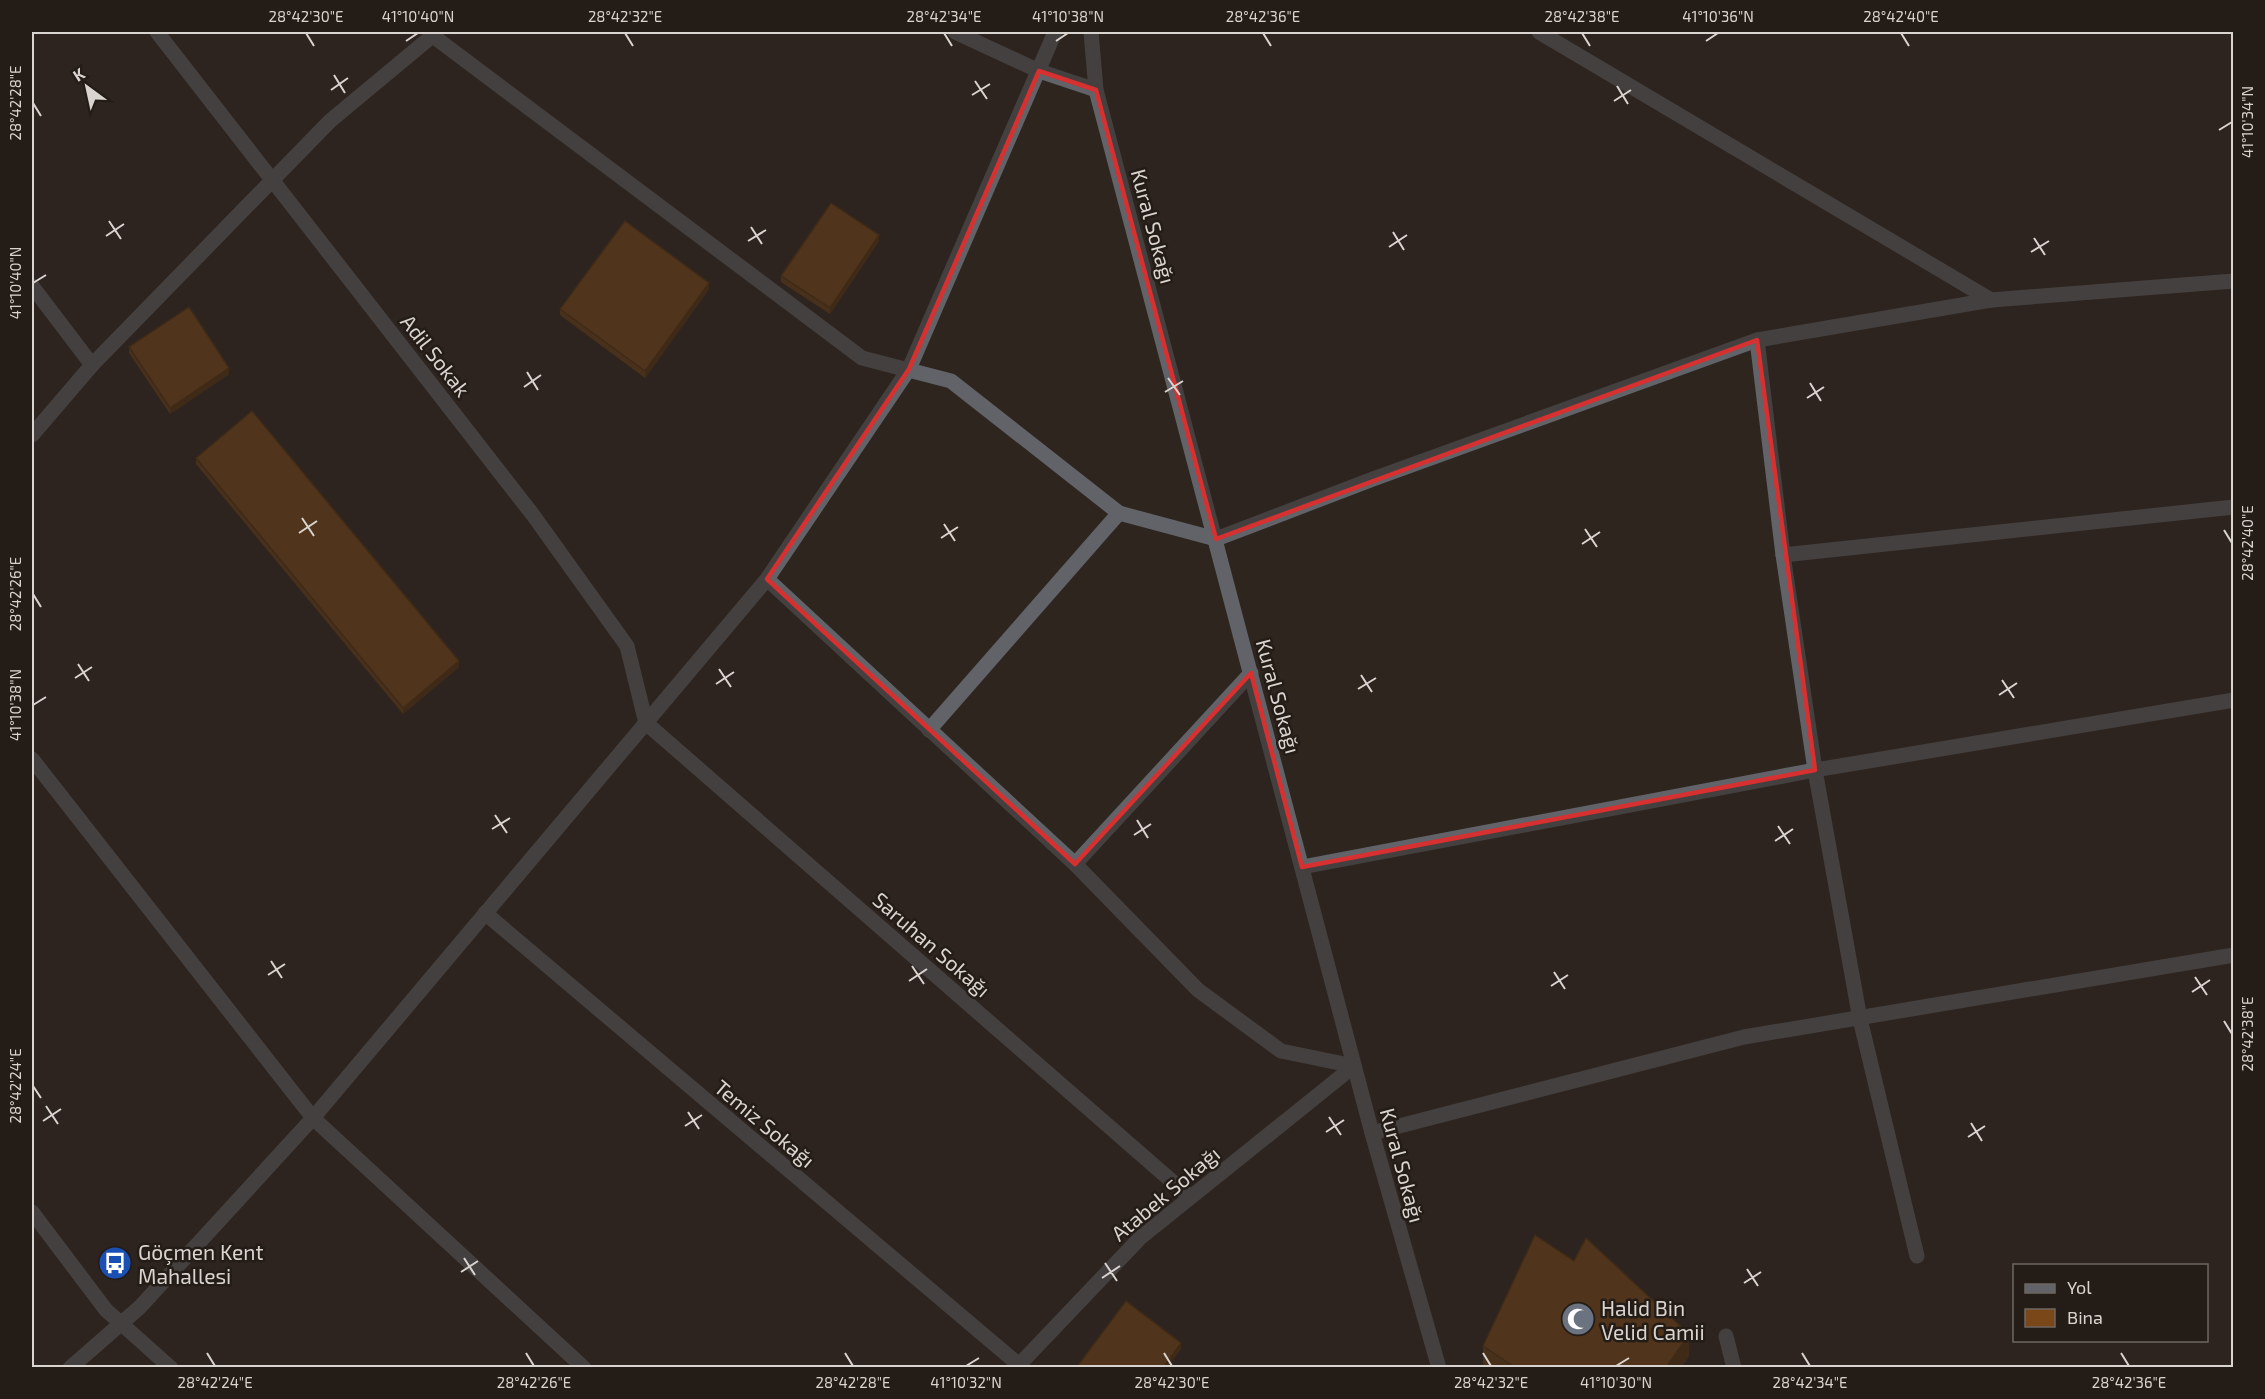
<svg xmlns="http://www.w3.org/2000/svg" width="2265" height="1399" font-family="'Exo 2',sans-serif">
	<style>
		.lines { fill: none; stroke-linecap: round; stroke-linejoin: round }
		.minor { stroke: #616368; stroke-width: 15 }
		.tertiary { stroke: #616368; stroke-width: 15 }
		.wall { fill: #693e15 }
		.shaded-wall { fill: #553211 }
		.building { fill: #7a4818; stroke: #553211; stroke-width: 1.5 }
		.marked { fill: none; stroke: #d63130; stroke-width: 4.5; stroke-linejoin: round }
		.ticks { fill: none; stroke: #dad4d0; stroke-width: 2 }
		.labels { text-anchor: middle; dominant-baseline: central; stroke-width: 5; stroke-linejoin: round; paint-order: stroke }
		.street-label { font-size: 21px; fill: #dad4d0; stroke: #241c16 }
		.poi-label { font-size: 21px; fill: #dad4d0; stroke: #241c16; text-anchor: start }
		.neatline { fill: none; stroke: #dad4d0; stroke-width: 2 }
		.ticks-label { font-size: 15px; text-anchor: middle; fill: #dad4d0 }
	</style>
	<rect width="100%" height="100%" fill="#2e251f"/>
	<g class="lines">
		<g class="minor">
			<path d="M 157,32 L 533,515 L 627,646 L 646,723 L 1190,1197"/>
			<path d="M 955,32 L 1039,71 L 1096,90"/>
			<path d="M 1091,32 L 1096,90 L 1372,1133 L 1439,1368"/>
			<path d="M 1539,32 L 1991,300"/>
			<path d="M 433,36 L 862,358 L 951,381 L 1119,513 L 1216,539 L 1373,479 L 1757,340 L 1991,300 L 2234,281"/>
			<path d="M 32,286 L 92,365"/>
			<path d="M 1757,340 L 1783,555 L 1815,770 L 1860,1019 L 1917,1256"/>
			<path d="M 32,435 L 92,365 L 330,121 L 437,32"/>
			<path d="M 1783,555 L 2234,507"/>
			<path d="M 767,579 L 1075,864 L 1198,990 L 1281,1051 L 1354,1066"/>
			<path d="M 929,730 L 1119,513"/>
			<path d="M 32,759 L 313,1118 L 584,1368"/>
			<path d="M 1075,864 L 1251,673"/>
			<path d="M 1302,867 L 1815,770 L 2234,700"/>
			<path d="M 485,913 L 1018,1364"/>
			<path d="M 1372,1133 L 1744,1037 L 2234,955"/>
			<path d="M 32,1212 L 106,1310 L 171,1368"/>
			<path d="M 1726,1336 L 1734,1368"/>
			<path d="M 1016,1368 L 1140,1238 L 1354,1066"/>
		</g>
		<path class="tertiary" d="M 70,1368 L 140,1307 L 313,1118 L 767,579 L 909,369 L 1055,32"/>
	</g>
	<g class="wall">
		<path d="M 879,241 L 830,314 L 781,282 L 781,276 Z"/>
		<path d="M 709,289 L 645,378 L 560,315 L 560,309 Z"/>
		<path d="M 129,347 L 229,374 L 170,414 L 129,353 Z"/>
		<path d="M 196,458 L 459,667 L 403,714 L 196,464 Z"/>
		<path d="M 1574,1261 L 1689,1356 L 1681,1368 L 1483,1368 L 1483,1346 Z"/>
	</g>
	<g class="shaded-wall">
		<path d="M 879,235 L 879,241 L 830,314 L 830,308 Z"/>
		<path d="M 709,283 L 709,289 L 645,378 L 645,371 Z"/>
		<path d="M 229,368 L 229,374 L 170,414 L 170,408 Z"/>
		<path d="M 459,661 L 459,667 L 403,714 L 403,708 Z"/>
		<path d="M 1689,1334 L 1689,1356 L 1681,1368 L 1666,1368 Z"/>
		<path d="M 1181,1343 L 1181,1349 L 1167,1368 L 1163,1368 Z"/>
	</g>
	<g class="building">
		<path d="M 831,203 L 879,235 L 830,308 L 781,276 Z"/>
		<path d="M 625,221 L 709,283 L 645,371 L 560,309 Z"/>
		<path d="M 189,307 L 229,368 L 170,408 L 129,347 Z"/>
		<path d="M 252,411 L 459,661 L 403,708 L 196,458 Z"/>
		<path d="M 1535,1235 L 1574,1261 L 1586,1238 L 1689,1334 L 1666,1368 L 1516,1368 L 1483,1346 Z"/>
		<path d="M 1126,1301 L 1181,1343 L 1163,1368 L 1076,1368 Z"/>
	</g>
	<path d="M0 0H2265V1399H0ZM 1039,71 L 1096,90 L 1216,539 L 1757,340 L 1815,770 L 1302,867 L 1251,673 L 1075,864 L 767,579 L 909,369 Z" fill="#2e251f" fill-opacity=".55" fill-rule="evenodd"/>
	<path class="marked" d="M 1039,71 L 1096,90 L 1216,539 L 1757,340 L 1815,770 L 1302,867 L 1251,673 L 1075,864 L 767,579 L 909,369 Z"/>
	<path class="ticks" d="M 306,33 L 314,46M 625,33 L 633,46M 944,33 L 952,46M 1263,33 L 1271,46M 1582,33 L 1590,46M 1901,33 L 1909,46M 406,41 L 418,33M 1056,41 L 1068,33M 1706,41 L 1718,33M 334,75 L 345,93M 975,81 L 987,99M 1617,86 L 1628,104M 331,90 L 348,78M 972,95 L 990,84M 1614,101 L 1631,90M 33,103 L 41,116M 2219,130 L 2232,122M 109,221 L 121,239M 751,227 L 762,244M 1393,232 L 1404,250M 106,236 L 124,224M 2034,238 L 2045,255M 748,241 L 766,230M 1389,247 L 1407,235M 2031,252 L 2049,241M 33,283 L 46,275M 527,372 L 538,390M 1168,378 L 1180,395M 1810,383 L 1821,401M 524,387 L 541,375M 1165,392 L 1183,381M 1807,398 L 1824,387M 302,518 L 314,536M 944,524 L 955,541M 1585,529 L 1597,547M 2224,530 L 2232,543M 299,533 L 317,521M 941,538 L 958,527M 1582,544 L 1600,532M 33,594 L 41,607M 78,664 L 89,681M 719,669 L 731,687M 1361,675 L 1372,692M 75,678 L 92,667M 2002,680 L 2014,698M 716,684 L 734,672M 1358,689 L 1376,678M 1999,695 L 2017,683M 33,705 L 46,697M 495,815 L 507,833M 1137,820 L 1148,838M 1778,826 L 1790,844M 492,829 L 510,818M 1134,835 L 1151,824M 1775,841 L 1793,829M 271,961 L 282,978M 912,966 L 924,984M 1554,972 L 1565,989M 268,975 L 285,964M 2195,977 L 2207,995M 909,981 L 927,969M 1551,986 L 1568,975M 2192,992 L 2210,980M 2224,1021 L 2232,1034M 33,1086 L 41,1098M 46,1106 L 58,1124M 688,1112 L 699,1129M 1329,1117 L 1341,1135M 43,1121 L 61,1109M 1971,1123 L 1982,1141M 685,1126 L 702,1115M 1326,1132 L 1344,1120M 1968,1137 L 1985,1126M 464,1258 L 475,1275M 1105,1263 L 1117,1281M 1747,1269 L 1758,1286M 461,1272 L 478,1261M 1102,1278 L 1120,1266M 1744,1283 L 1761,1272M 207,1353 L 215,1366M 526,1353 L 534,1366M 845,1353 L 853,1366M 1164,1353 L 1172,1366M 1483,1353 L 1491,1366M 1802,1353 L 1810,1366M 2121,1353 L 2129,1366M 966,1366 L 979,1358M 1616,1366 L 1629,1358"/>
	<defs>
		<symbol id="bus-disc" viewBox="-11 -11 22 22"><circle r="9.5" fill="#1a4fb4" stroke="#241c16"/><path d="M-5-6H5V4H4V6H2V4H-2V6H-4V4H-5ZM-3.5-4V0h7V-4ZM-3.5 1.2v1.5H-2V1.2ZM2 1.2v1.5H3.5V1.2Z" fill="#fff"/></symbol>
		<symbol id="mosque-disc" viewBox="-11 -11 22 22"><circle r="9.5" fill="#6b7280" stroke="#241c16"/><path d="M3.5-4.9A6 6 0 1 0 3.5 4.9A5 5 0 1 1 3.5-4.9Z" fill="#fff"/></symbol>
	</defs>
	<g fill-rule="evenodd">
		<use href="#bus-disc" x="96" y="1244" width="38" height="38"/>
		<use href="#mosque-disc" x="1559" y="1300" width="38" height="38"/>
	</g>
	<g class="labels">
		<g class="street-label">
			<text transform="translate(1154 226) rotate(75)">Kural Sokağı</text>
			<text transform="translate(436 355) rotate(52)">Adil Sokak</text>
			<text transform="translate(1279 696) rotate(75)">Kural Sokağı</text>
			<text transform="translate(932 944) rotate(41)">Saruhan Sokağı</text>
			<text transform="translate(765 1123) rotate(40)">Temiz Sokağı</text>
			<text transform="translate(1403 1165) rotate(75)">Kural Sokağı</text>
			<text transform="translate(1165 1193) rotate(-40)">Atabek Sokağı</text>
		</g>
		<g class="poi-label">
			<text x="138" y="1251">Göçmen Kent<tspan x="138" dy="24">Mahallesi</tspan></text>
			<text x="1601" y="1307">Halid Bin<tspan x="1601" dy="24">Velid Camii</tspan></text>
		</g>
	</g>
	<rect width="2265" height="1399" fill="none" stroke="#241c16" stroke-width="66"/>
	<rect x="2013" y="1264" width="195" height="78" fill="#241c16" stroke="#6d6660" stroke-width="1.5"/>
	<rect x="2025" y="1284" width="30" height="9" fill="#616368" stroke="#6d6660" stroke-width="1.5"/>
	<text x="2067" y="1294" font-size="18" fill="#dad4d0">Yol</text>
	<rect x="2025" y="1309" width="30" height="18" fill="#7a4818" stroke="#6d6660" stroke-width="1.5"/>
	<text x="2067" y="1324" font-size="18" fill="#dad4d0">Bina</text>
	<g transform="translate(87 87) rotate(327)" stroke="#241c16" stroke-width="4.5" paint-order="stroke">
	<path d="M0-4.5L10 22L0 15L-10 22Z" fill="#dad4d0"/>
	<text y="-9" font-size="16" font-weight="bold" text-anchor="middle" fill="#dad4d0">K</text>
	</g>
	<rect x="33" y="33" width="2199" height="1333" class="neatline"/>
	<g class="ticks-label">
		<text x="306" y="22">28°42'30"E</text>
		<text x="418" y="22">41°10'40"N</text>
		<text x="625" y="22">28°42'32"E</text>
		<text x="944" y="22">28°42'34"E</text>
		<text x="1068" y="22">41°10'38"N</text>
		<text x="1263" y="22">28°42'36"E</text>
		<text x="1582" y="22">28°42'38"E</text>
		<text x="1718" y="22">41°10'36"N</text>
		<text x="1901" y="22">28°42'40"E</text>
		<text transform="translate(16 103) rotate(-90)" y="5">28°42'28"E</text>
		<text transform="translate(2248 122) rotate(-90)" y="5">41°10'34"N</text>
		<text transform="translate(16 283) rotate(-90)" y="5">41°10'40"N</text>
		<text transform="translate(2248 543) rotate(-90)" y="5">28°42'40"E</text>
		<text transform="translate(16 594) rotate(-90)" y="5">28°42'26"E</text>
		<text transform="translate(16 705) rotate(-90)" y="5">41°10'38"N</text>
		<text transform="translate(2248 1034) rotate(-90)" y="5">28°42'38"E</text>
		<text transform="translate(16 1086) rotate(-90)" y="5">28°42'24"E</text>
		<text x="215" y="1388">28°42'24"E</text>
		<text x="534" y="1388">28°42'26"E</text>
		<text x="853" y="1388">28°42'28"E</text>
		<text x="966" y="1388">41°10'32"N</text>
		<text x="1172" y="1388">28°42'30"E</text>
		<text x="1491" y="1388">28°42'32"E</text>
		<text x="1616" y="1388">41°10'30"N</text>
		<text x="1810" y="1388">28°42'34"E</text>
		<text x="2129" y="1388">28°42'36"E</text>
	</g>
</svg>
